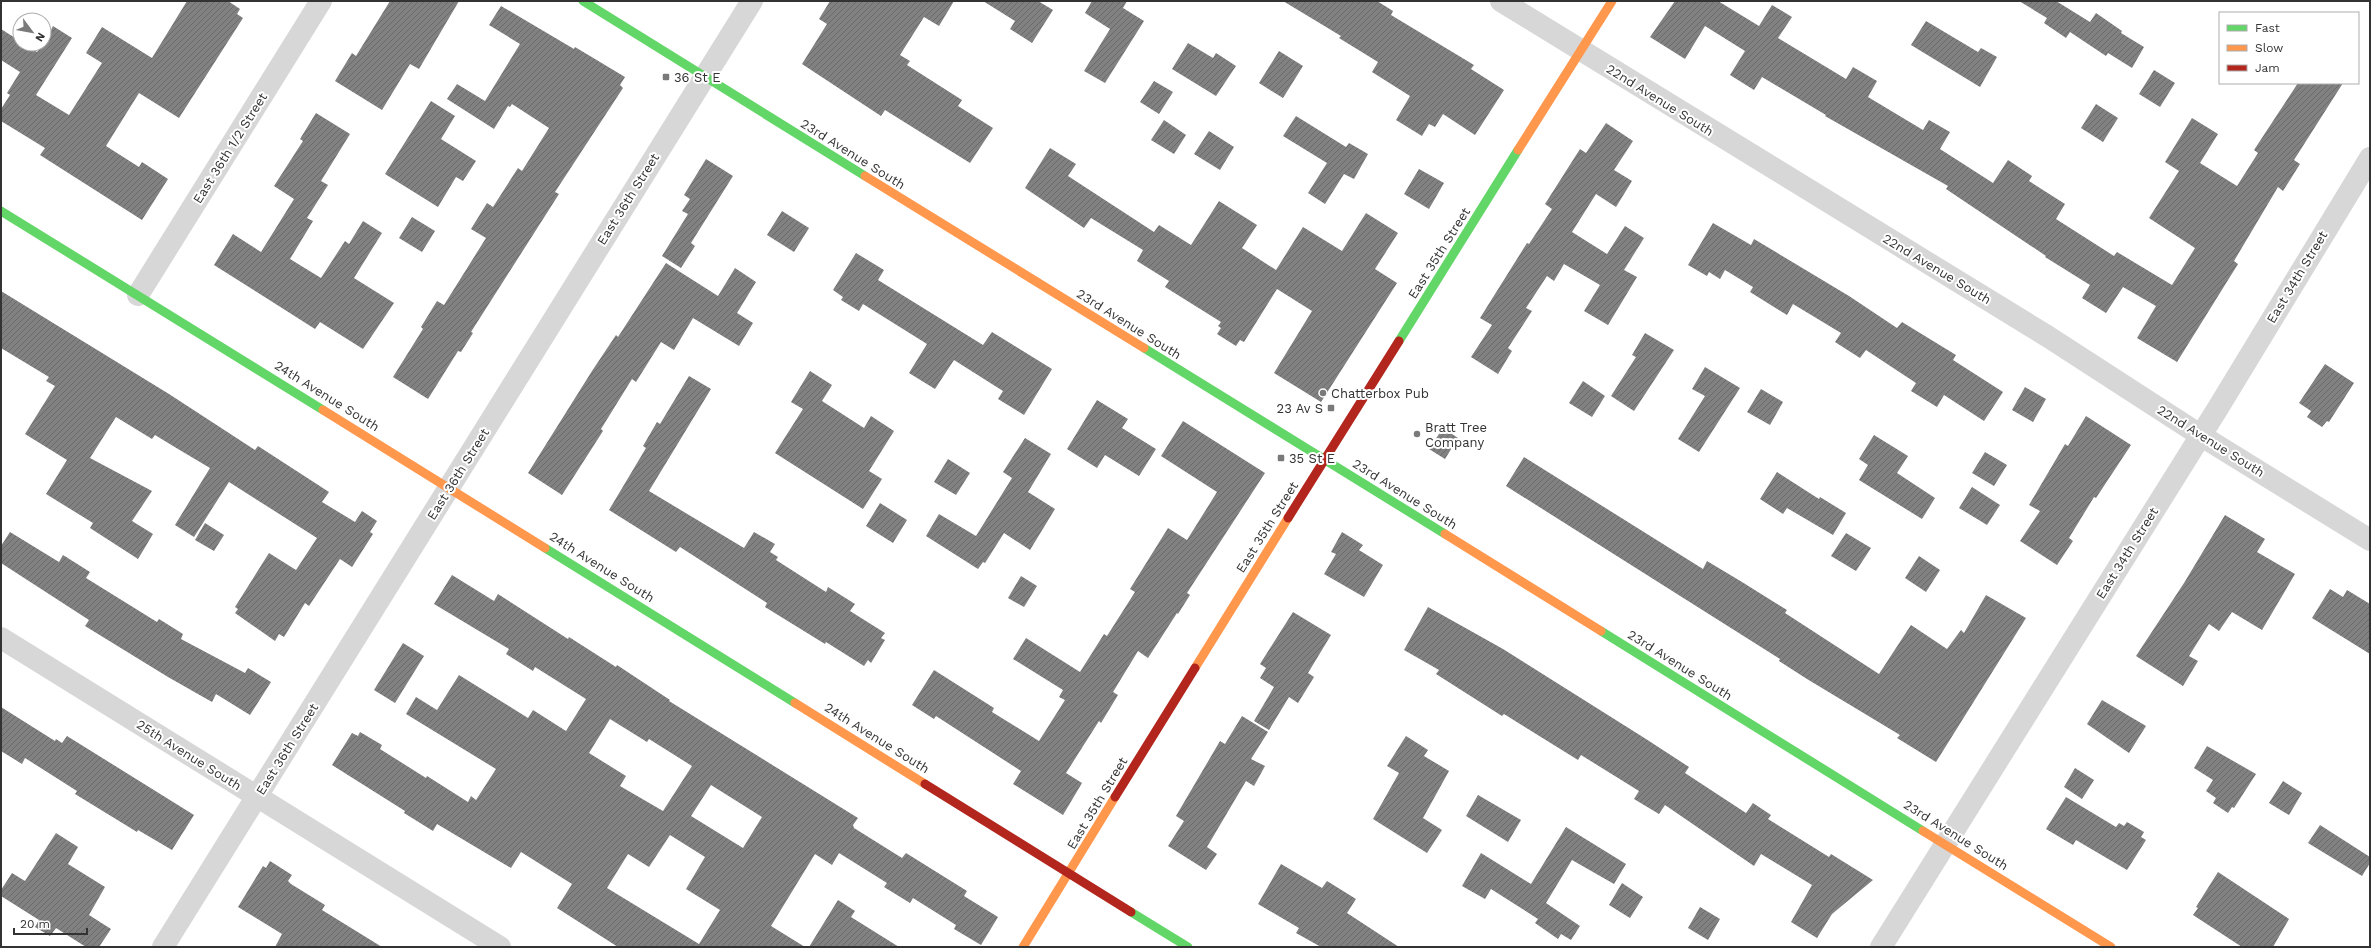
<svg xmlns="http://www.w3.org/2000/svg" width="2371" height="948" font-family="'Work Sans',sans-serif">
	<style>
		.building { fill: url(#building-hatch); fill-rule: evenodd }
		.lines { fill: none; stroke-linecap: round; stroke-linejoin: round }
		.street { stroke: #d7d7d7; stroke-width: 22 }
		.fast { stroke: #63d668; stroke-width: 9 }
		.slow { stroke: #ff974d; stroke-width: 9 }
		.jam { stroke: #b3261e; stroke-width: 9 }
		.poi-dot { fill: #7a7a7a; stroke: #fff; stroke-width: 1.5 }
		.labels { text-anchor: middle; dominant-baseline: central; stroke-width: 4; stroke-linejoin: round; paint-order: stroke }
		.poi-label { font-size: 13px; fill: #333; stroke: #fff; text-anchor: start }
		.street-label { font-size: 13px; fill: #333; stroke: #fff }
	</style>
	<defs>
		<pattern id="building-hatch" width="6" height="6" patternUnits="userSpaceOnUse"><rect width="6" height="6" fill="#818181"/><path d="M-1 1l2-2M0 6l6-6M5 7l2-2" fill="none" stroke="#6a6a6a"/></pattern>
	</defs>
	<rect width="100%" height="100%" fill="#fff"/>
	<g class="building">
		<path d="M 187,1 L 228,1 L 240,9 L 237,14 L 243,18 L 179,118 L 139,93 L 106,146 L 139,167 L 142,162 L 168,179 L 142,220 L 40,155 L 45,148 L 1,121 L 1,109 L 10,95 L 7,93 L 20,72 L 1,60 L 1,29 L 20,41 L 20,44 L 25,44 L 37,52 L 44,44 L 53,26 L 72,38 L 36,95 L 69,115 L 102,63 L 86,53 L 102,27 L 152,58 Z"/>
		<path d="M 390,1 L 459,1 L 419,69 L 410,64 L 382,110 L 335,81 L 352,53 L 356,56 Z"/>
		<path d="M 830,1 L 954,1 L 939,26 L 924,17 L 900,55 L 910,61 L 907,65 L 962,100 L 958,106 L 993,128 L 970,163 L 885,110 L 881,116 L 802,64 L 827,24 L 819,19 Z"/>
		<path d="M 983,1 L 1038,1 L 1053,10 L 1032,43 L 1010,29 L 1015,21 Z"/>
		<path d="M 1092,1 L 1127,1 L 1123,8 L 1144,21 L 1105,83 L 1084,71 L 1110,29 L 1085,13 Z"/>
		<path d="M 1283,1 L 1377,1 L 1393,11 L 1391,15 L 1474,65 L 1471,69 L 1504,90 L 1475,135 L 1443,114 L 1435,127 L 1429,124 L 1422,136 L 1396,120 L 1410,96 L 1372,72 L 1378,62 L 1339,38 L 1341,36 Z"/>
		<path d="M 1675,1 L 1718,1 L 1759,26 L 1772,5 L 1792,17 L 1778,38 L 1846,79 L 1853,67 L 1877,81 L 1868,97 L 1923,130 L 1929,120 L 1950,132 L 1940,149 L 1993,183 L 2008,160 L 2032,176 L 2029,181 L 2065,204 L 2056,219 L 2114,256 L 2117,252 L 2172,285 L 2195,248 L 2149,218 L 2179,171 L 2165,162 L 2192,118 L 2218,134 L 2200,163 L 2237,186 L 2258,153 L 2254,150 L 2298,83 L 2343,83 L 2294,160 L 2300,164 L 2283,191 L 2278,187 L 2234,261 L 2238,264 L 2177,362 L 2137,338 L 2156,306 L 2123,287 L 2106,313 L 2082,298 L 2090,285 L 2045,257 L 2046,256 L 1946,189 L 1948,186 L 1825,116 L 1826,115 L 1762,77 L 1754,90 L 1730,75 L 1745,51 L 1705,26 L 1685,59 L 1650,37 Z"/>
		<path d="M 2019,1 L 2056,1 L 2090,22 L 2096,13 L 2122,31 L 2121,33 L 2144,47 L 2132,68 L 2108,53 L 2106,56 L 2070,32 L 2066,38 L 2044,23 L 2047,18 Z"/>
		<path d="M 501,6 L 574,49 L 575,47 L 625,77 L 620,85 L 623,88 L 555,192 L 559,194 L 471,332 L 473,333 L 461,352 L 458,351 L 428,399 L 393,377 L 423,329 L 421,327 L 437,301 L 444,305 L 486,238 L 471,229 L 487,203 L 493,207 L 518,168 L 522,171 L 549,128 L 512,104 L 510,107 L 508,106 L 494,129 L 447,99 L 457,84 L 485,101 L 520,44 L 489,25 Z"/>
		<path d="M 1926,21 L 1978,52 L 1981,48 L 1997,57 L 1980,87 L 1911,45 Z"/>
		<path d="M 1188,43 L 1213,58 L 1216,53 L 1236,66 L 1216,96 L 1172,69 Z"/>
		<path d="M 1279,51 L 1303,66 L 1283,98 L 1259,83 Z"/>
		<path d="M 2154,70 L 2175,83 L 2160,107 L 2139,94 Z"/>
		<path d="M 1154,81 L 1173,92 L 1159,114 L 1140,102 Z"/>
		<path d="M 431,101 L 455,116 L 441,139 L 476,161 L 463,181 L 456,177 L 438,207 L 385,174 Z"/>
		<path d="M 2096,104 L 2118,118 L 2103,142 L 2081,128 Z"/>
		<path d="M 316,113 L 350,134 L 321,181 L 328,185 L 307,218 L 313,221 L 290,259 L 321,278 L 345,241 L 349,244 L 363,221 L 382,233 L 354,278 L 394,303 L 363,349 L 320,322 L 315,329 L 214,265 L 233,234 L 261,252 L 294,199 L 274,186 L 303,141 L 300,139 Z"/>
		<path d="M 1296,116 L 1346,147 L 1349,143 L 1368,154 L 1354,179 L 1344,174 L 1325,204 L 1308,193 L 1327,163 L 1283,136 Z"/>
		<path d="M 1164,120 L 1186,135 L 1174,154 L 1151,140 Z"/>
		<path d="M 1606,123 L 1633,141 L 1614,170 L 1632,181 L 1616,207 L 1596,194 L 1572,232 L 1607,254 L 1625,226 L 1644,238 L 1624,270 L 1637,277 L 1608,325 L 1584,311 L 1600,285 L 1564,264 L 1554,281 L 1547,276 L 1526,308 L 1532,311 L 1508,348 L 1512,351 L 1498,374 L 1471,357 L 1492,325 L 1480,318 L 1527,243 L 1529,244 L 1552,209 L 1545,204 L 1580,149 L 1586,153 Z"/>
		<path d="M 1209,131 L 1234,147 L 1220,170 L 1194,154 Z"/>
		<path d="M 1050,148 L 1076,164 L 1068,176 L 1154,232 L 1159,225 L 1191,245 L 1219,201 L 1257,225 L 1242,248 L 1276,270 L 1303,227 L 1342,251 L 1366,213 L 1398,233 L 1375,269 L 1397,283 L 1321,402 L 1274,373 L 1312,311 L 1277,289 L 1244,342 L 1240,340 L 1236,346 L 1217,334 L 1221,328 L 1218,326 L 1221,322 L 1165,287 L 1169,281 L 1137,261 L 1143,250 L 1091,218 L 1084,228 L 1025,188 Z"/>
		<path d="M 706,159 L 733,176 L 691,243 L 695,246 L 681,268 L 662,256 L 688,214 L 682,211 L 690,199 L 684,195 Z"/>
		<path d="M 1419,169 L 1444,183 L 1429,209 L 1404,194 Z"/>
		<path d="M 782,211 L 809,228 L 794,252 L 767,235 Z"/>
		<path d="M 412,217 L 435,231 L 422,252 L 399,238 Z"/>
		<path d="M 1713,223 L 1751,245 L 1754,239 L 1849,296 L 1897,328 L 1902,322 L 1956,355 L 1953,360 L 2003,392 L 1984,421 L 1944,395 L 1937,407 L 1911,391 L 1916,383 L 1866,350 L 1860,358 L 1835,342 L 1841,333 L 1793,304 L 1787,315 L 1750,292 L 1753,287 L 1725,270 L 1720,279 L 1709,272 L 1707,276 L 1688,265 Z"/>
		<path d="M 856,253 L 884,270 L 878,280 L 983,345 L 992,332 L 1052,369 L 1024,415 L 998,399 L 1003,391 L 954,360 L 935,389 L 909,373 L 927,344 L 863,304 L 859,311 L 841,300 L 843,297 L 833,290 Z"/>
		<path d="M 666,263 L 718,296 L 735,268 L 756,282 L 737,313 L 753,323 L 739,346 L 693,318 L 674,350 L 661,342 L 636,382 L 632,379 L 601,429 L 603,431 L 562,495 L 528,473 L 592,371 L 616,335 L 618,337 Z"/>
		<path d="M 1,291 L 169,394 L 255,450 L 258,446 L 329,492 L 322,502 L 355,522 L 362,511 L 377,521 L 370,532 L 373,534 L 352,567 L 340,559 L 309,606 L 305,603 L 284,637 L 279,634 L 275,641 L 235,613 L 238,609 L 235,607 L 269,553 L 296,570 L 317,538 L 229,482 L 194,537 L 175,525 L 210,468 L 178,449 L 155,435 L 152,439 L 116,417 L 90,458 L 152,491 L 132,521 L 153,534 L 138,559 L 90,528 L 93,523 L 46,494 L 67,460 L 25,434 L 55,386 L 46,381 L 49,377 L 1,348 Z"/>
		<path d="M 1645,333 L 1674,350 L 1634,411 L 1611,396 L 1636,357 L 1632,355 Z"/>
		<path d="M 2325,364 L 2354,383 L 2329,422 L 2327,421 L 2322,427 L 2307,417 L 2311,411 L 2299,403 Z"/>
		<path d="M 1705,367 L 1740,388 L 1699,452 L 1678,439 L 1705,396 L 1692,389 Z"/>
		<path d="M 810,371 L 832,385 L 822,401 L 864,428 L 871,416 L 894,431 L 869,471 L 882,479 L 863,509 L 775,453 L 803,409 L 791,402 Z"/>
		<path d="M 689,376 L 711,389 L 649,491 L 744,548 L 754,532 L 775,544 L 770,552 L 778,557 L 776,560 L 826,592 L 828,587 L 855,604 L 850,611 L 885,633 L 881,638 L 885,640 L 871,663 L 868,660 L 864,666 L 826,642 L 825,644 L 765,607 L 767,603 L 680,547 L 676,552 L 609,510 L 646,448 L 643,446 L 657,422 L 660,424 Z"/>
		<path d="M 1583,381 L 1605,396 L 1592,417 L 1569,403 Z"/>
		<path d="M 2025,387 L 2046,399 L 2033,422 L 2012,410 Z"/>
		<path d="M 1761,389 L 1783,402 L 1770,425 L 1747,412 Z"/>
		<path d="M 1097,400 L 1128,419 L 1122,428 L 1156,449 L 1139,476 L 1105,455 L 1097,468 L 1067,449 Z"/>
		<path d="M 2086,416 L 2131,445 L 2096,498 L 2094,497 L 2069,538 L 2073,541 L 2057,565 L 2020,541 L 2040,511 L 2029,505 L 2065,444 L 2068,446 Z"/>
		<path d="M 1183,421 L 1265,473 L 1187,593 L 1190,595 L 1178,614 L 1177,613 L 1148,658 L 1138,651 L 1113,692 L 1118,695 L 1101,723 L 1099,721 L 1066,773 L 1082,783 L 1063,815 L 1013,784 L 1021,771 L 936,716 L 934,719 L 912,705 L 934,670 L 994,708 L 992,712 L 1039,741 L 1065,700 L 1059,697 L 1063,690 L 1013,659 L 1026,638 L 1080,672 L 1104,634 L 1107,636 L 1135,592 L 1130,589 L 1168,528 L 1187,540 L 1217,492 L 1161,456 Z"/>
		<path d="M 1443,428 L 1458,438 L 1445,459 L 1429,449 Z"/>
		<path d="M 1874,435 L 1908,456 L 1897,473 L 1935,498 L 1922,519 L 1859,480 L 1868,465 L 1859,459 Z"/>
		<path d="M 1025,438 L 1051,454 L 1028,492 L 1055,509 L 1030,550 L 1004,533 L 985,563 L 983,562 L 978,569 L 926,536 L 939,514 L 976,536 L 1012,478 L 1003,472 Z"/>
		<path d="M 1985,452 L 2007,465 L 1994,486 L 1972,473 Z"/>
		<path d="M 1524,457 L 1703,569 L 1707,561 L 1742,582 L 1787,610 L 1785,613 L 1879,674 L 1911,625 L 1947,649 L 1961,630 L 1964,633 L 1986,595 L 2026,618 L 1936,762 L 1897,738 L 1900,735 L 1807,679 L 1779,661 L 1780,659 L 1506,486 Z"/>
		<path d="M 948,459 L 970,473 L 956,495 L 934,482 Z"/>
		<path d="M 1777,472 L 1819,499 L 1820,497 L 1846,513 L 1833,535 L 1787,508 L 1783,514 L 1760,499 Z"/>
		<path d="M 1972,487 L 2000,505 L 1987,525 L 1959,508 Z"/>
		<path d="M 880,503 L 907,520 L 893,543 L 866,526 Z"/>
		<path d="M 2225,515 L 2265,539 L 2257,552 L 2295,574 L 2262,630 L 2232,612 L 2219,631 L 2209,624 L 2189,656 L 2198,661 L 2183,686 L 2136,656 L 2184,583 Z"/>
		<path d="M 205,523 L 224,535 L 214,551 L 195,540 Z"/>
		<path d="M 10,532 L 59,562 L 63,555 L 90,572 L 86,578 L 157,622 L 159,619 L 183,634 L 181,639 L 245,673 L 248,668 L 271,682 L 250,715 L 216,694 L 212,702 L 168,677 L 85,626 L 89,620 L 1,563 L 1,546 Z"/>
		<path d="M 1342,532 L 1363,545 L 1359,550 L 1383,565 L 1364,597 L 1324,574 L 1336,554 L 1331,552 Z"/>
		<path d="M 1846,533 L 1871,548 L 1856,571 L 1831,556 Z"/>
		<path d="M 1919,556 L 1940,570 L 1926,592 L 1905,578 Z"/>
		<path d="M 452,575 L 494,601 L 498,594 L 568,639 L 569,637 L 616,667 L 617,665 L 670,700 L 669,701 L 858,818 L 853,825 L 854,828 L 902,858 L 906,853 L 967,891 L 964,896 L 998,917 L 981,945 L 954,929 L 956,925 L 913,898 L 910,903 L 884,887 L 887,883 L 839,853 L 832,865 L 815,854 L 771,926 L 805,947 L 618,947 L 557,908 L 572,884 L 521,852 L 511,868 L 437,824 L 433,831 L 404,813 L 405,811 L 332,765 L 352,733 L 358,736 L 360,732 L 382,745 L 380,749 L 426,778 L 427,776 L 468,802 L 471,796 L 476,800 L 496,769 L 406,714 L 416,697 L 437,710 L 459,675 L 528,718 L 533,710 L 566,731 L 586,699 L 535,667 L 533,671 L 506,654 L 509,649 L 434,604 ZM 610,719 L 647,742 L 649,739 L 692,766 L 663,811 L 620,786 L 626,776 L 589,753 ZM 711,785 L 762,817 L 743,848 L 691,816 ZM 670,835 L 705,857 L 686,889 L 720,910 L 699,944 L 607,888 L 628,854 L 649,867 Z"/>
		<path d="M 1021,576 L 1037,586 L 1024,607 L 1008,598 Z"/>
		<path d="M 2330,589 L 2343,597 L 2347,590 L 2370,604 L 2370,654 L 2312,618 Z"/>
		<path d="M 1428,607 L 1503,649 L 1646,739 L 1689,767 L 1685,773 L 1746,813 L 1753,803 L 1771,815 L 1768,819 L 1829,857 L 1831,854 L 1873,880 L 1832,914 L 1817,938 L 1791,922 L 1812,885 L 1761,854 L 1754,866 L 1665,805 L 1659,814 L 1634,799 L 1639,791 L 1581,755 L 1578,760 L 1504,714 L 1502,716 L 1436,674 L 1439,670 L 1404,650 Z"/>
		<path d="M 1293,612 L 1331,635 L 1308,673 L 1314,677 L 1298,703 L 1289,697 L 1269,730 L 1254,721 L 1274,687 L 1260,678 L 1266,668 L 1260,664 Z"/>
		<path d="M 403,643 L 424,656 L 395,703 L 374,690 Z"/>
		<path d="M 2102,700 L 2146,726 L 2129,753 L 2087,724 Z"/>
		<path d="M 1,707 L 55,741 L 56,739 L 62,743 L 67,736 L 194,815 L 172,850 L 138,830 L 137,832 L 75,794 L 77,791 L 25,758 L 22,764 L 1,751 Z"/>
		<path d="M 1242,716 L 1268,732 L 1251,759 L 1265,766 L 1254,786 L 1246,781 L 1207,847 L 1217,854 L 1206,870 L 1168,846 L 1184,821 L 1176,816 L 1220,741 L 1225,744 Z"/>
		<path d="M 1406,736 L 1428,750 L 1424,756 L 1449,771 L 1423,818 L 1442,830 L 1427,853 L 1373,819 L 1399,773 L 1387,766 Z"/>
		<path d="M 2207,746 L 2256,774 L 2234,808 L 2232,807 L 2228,813 L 2213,803 L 2216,798 L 2206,791 L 2213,780 L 2194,768 Z"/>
		<path d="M 2075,768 L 2094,780 L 2082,799 L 2064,787 Z"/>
		<path d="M 2283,781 L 2302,793 L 2289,815 L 2269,803 Z"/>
		<path d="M 1478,795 L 1521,820 L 1508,842 L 1466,816 Z"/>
		<path d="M 2066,797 L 2116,827 L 2119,823 L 2124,826 L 2127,822 L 2144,832 L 2141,837 L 2146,840 L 2127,870 L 2076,840 L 2073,845 L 2046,829 Z"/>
		<path d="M 2320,825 L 2370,857 L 2370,863 L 2362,876 L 2308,843 Z"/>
		<path d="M 1566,827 L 1626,864 L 1614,884 L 1572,860 L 1546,903 L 1580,926 L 1571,940 L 1561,934 L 1558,939 L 1535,923 L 1538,919 L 1491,889 L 1485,899 L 1462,886 L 1481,853 L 1531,884 Z"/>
		<path d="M 56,833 L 78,847 L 68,864 L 105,887 L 89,915 L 111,929 L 99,947 L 86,947 L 56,928 L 50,936 L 35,927 L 39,920 L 1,896 L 1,890 L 12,873 L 25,881 Z"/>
		<path d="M 270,861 L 292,875 L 288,881 L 291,884 L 325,905 L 322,910 L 382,947 L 275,947 L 282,934 L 238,907 L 263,866 L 266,868 Z"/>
		<path d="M 1281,864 L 1322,888 L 1327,881 L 1356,899 L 1347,913 L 1399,947 L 1321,947 L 1296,933 L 1299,928 L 1258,904 Z"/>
		<path d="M 2218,872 L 2289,919 L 2273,947 L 2242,947 L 2193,915 L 2198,908 L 2196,907 Z"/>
		<path d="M 1622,883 L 1643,897 L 1630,918 L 1609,905 Z"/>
		<path d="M 838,900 L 855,911 L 851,917 L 899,947 L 809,947 Z"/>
		<path d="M 1700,907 L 1720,919 L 1708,940 L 1688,928 Z"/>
	</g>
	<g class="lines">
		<g class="street">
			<path d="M 1501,1 L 2047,336 L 2200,435 L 2370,540"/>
			<path d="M 138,295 L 321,1"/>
			<path d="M 1,638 L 500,947"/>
			<path d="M 163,947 L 752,1"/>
			<path d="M 1881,947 L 2218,408 L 2370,158"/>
		</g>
		<g class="fast">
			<path d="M 583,1 L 865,176"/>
			<path d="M 1,211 L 323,410"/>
			<path d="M 1399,341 L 1518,150"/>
			<path d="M 1144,348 L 1445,534"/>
			<path d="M 545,548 L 795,703"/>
			<path d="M 1601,631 L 1923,831"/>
			<path d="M 1131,912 L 1188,947"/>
		</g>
		<g class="slow">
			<path d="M 1518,150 L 1612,1"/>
			<path d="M 865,176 L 1144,348"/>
			<path d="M 323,410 L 545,548"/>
			<path d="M 1445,534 L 1601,631"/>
			<path d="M 1195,668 L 1288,518"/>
			<path d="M 795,703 L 925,784"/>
			<path d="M 1923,831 L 2111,947"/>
			<path d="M 1023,947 L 1115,797"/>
		</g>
		<g class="jam">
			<path d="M 1288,518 L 1399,341"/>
			<path d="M 925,784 L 1131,912"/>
			<path d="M 1115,797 L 1195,668"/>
		</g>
	</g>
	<g class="poi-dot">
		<rect x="662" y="73" width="8" height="8" rx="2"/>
		<circle cx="1323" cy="393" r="4"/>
		<rect x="1327" y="404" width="8" height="8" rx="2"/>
		<circle cx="1417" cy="434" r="4"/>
		<rect x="1277" y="454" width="8" height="8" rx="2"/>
	</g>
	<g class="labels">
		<g class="poi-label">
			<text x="674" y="77">36 St E</text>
			<text x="1331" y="393">Chatterbox Pub</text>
			<text x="1323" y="408" text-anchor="end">23 Av S</text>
			<text x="1425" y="427">Bratt Tree<tspan x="1425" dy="15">Company</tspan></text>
			<text x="1289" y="458">35 St E</text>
		</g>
		<g class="street-label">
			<text transform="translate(1660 100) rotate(32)">22nd Avenue South</text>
			<text transform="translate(230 148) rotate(-58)">East 36th 1/2 Street</text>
			<text transform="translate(853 154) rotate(32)">23rd Avenue South</text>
			<text transform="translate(628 199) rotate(-58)">East 36th Street</text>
			<text transform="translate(1439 253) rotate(-58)">East 35th Street</text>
			<text transform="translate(1937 269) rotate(31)">22nd Avenue South</text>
			<text transform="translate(2297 277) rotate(-59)">East 34th Street</text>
			<text transform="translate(1129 324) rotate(32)">23rd Avenue South</text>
			<text transform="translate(327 396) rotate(32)">24th Avenue South</text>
			<text transform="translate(2211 441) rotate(32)">22nd Avenue South</text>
			<text transform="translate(458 474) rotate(-58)">East 36th Street</text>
			<text transform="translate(1405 494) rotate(32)">23rd Avenue South</text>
			<text transform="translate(1267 527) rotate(-58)">East 35th Street</text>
			<text transform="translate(2127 553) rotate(-58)">East 34th Street</text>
			<text transform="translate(602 567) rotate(32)">24th Avenue South</text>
			<text transform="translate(1680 665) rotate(32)">23rd Avenue South</text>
			<text transform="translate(877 738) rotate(32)">24th Avenue South</text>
			<text transform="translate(287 749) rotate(-58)">East 36th Street</text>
			<text transform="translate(189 755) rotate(32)">25th Avenue South</text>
			<text transform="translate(1097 803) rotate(-59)">East 35th Street</text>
			<text transform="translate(1956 835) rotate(32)">23rd Avenue South</text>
		</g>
	</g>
	<rect width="2371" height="948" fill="none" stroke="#333333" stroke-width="4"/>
	<rect x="2219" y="12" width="140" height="72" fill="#ffffff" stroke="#adadad"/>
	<rect x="2227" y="25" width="20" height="6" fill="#63d668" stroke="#adadad"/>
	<text x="2255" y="32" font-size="12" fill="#333333">Fast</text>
	<rect x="2227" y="45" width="20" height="6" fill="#ff974d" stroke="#adadad"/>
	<text x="2255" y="52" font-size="12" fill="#333333">Slow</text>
	<rect x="2227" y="65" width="20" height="6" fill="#b3261e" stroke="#adadad"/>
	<text x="2255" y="72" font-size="12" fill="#333333">Jam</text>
	<g transform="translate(32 32) rotate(122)"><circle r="19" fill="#ffffff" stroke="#adadad"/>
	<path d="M0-3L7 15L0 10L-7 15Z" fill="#7a7a7a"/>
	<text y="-6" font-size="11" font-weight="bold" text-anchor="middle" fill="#333333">N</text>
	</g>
	<path d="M14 928v6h73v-6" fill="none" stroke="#333333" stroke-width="2"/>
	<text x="20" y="928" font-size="12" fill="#333333" stroke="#ffffff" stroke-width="3" paint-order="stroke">20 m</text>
</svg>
